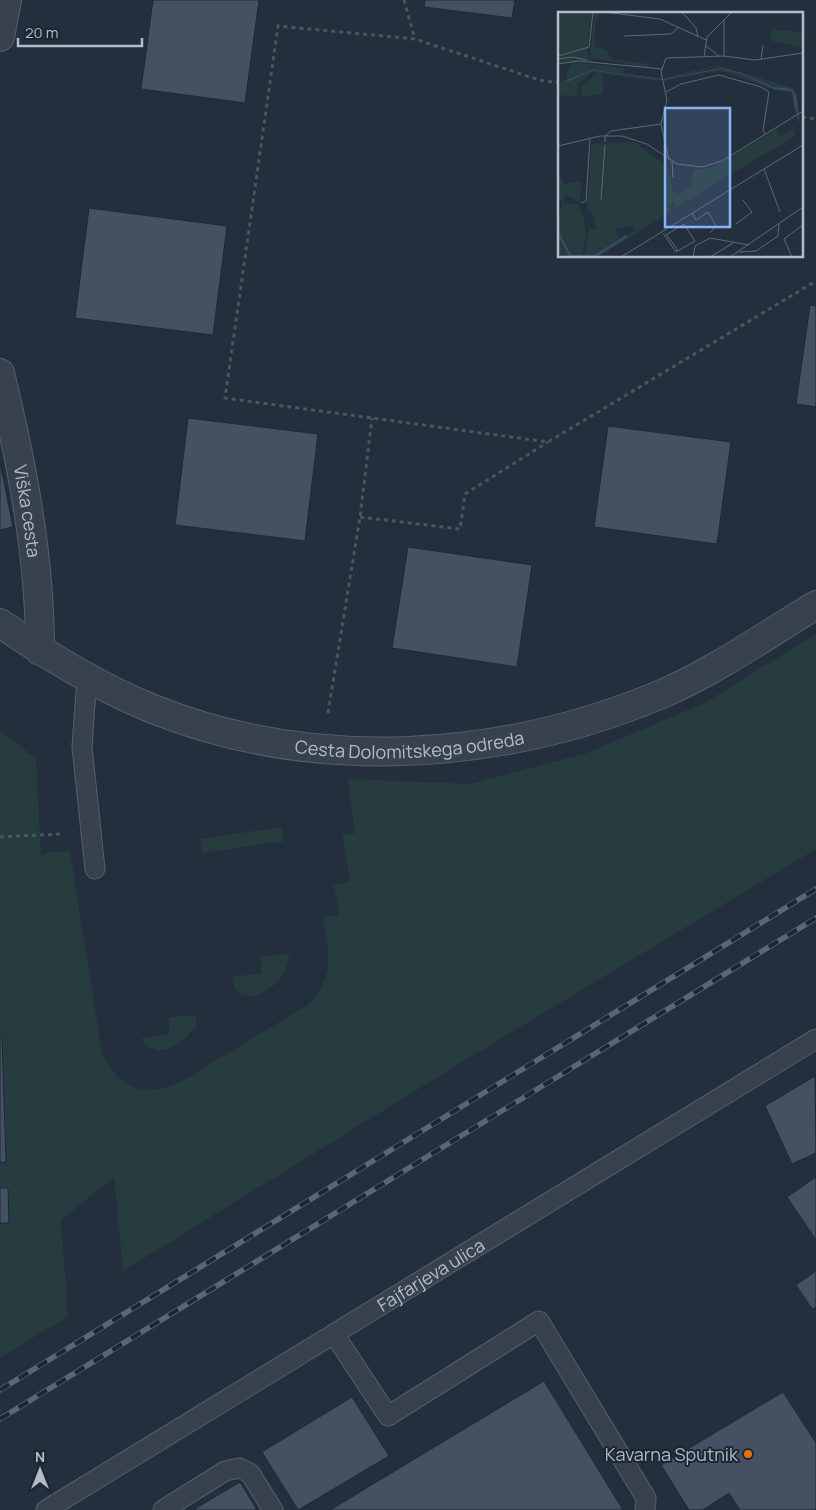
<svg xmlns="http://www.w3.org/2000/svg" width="816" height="1510" font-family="Manrope,sans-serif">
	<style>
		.green { fill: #263c3f }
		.building { fill: #455162; stroke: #1f2835 }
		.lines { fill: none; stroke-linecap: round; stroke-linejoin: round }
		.service-casing { stroke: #565f6c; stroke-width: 21 }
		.minor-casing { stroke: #565f6c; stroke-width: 30 }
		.tertiary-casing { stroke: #565f6c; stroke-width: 30 }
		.path { stroke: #44595c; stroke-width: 3; stroke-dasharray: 4 4; stroke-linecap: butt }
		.service { stroke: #38414e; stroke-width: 19 }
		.minor { stroke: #38414e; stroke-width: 28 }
		.tertiary { stroke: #38414e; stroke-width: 28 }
		.rail-casing { stroke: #5a6575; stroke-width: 5.5 }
		.rail { stroke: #1d2633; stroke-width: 4; stroke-dasharray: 11; stroke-linecap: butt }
		.food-dot { fill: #e8710a; stroke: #1d2633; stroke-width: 2 }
		.labels { text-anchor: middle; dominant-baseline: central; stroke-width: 4; stroke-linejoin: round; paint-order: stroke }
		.street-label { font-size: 18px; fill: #b4bcc9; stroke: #1d2633 }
		.poi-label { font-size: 18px; fill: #b4bcc9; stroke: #1d2633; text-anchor: end }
		.inset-river { fill: none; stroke: #394c67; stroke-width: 2.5 }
		.inset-road { fill: none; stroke: #5e6776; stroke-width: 1 }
		.view { fill: #8ab4f8; fill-opacity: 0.15; stroke: #8ab4f8; stroke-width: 2.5 }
		.inset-edge { fill: none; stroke: #b4bcc9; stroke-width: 2.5 }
	</style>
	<rect width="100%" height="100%" fill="#242f3e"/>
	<g class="green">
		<path d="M 816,634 L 816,849 L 457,1065 L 123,1271 L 114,1177 L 61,1220 L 68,1316 L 0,1358 L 0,730 L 36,759 L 41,856 L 45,853 L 70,851 L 102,1053 C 118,1087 141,1097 177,1084 L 308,1005 C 336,974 329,956 323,917 L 339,915 L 334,885 L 350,882 L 342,835 L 355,833 L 348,779 L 470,784 L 584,754 L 705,703 Z"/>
		<path d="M 282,827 L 284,841 L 202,853 L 200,839 Z"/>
		<path d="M 289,954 C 289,988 235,1017 232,977 L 261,973 L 260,956 Z"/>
		<path d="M 196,1015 L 196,1026 C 182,1044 159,1063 141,1039 L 169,1034 L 169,1017 Z"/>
	</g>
	<g class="building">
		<path d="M 153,0 L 259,0 L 245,103 L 141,89 Z"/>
		<path d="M 425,0 L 515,0 L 512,18 L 424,7 Z"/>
		<path d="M 89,208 L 227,226 L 213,335 L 75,318 Z"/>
		<path d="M 810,305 L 816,306 L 816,407 L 796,404 Z"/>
		<path d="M 188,418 L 318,434 L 305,541 L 175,525 Z"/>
		<path d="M 608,426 L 731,442 L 717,544 L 594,527 Z"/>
		<path d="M 0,462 L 13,527 L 0,530 Z"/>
		<path d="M 408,547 L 532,565 L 517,667 L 392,648 Z"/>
		<path d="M 0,1037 L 2,1037 L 6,1162 L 0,1163 Z"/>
		<path d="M 815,1076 L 816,1153 L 792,1164 L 765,1106 Z"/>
		<path d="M 816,1177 L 816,1240 L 787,1197 Z"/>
		<path d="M 0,1188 L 8,1188 L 9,1223 L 0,1223 Z"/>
		<path d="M 816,1271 L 816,1307 L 812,1309 L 796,1285 Z"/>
		<path d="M 544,1381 L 623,1510 L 330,1510 Z"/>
		<path d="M 783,1392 L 816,1443 L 816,1510 L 740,1510 L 729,1493 L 703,1510 L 689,1510 L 661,1465 Z"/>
		<path d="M 352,1397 L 389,1456 L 298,1510 L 262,1452 Z"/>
		<path d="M 240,1482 L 257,1510 L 193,1510 Z"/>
	</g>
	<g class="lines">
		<defs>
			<g id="service">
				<path d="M 87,677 L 82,747 L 95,869"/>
				<path d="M 334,1334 L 388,1416 L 539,1321 L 646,1498 L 645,1510"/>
				<path id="s1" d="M 46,1510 L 816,1039"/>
				<path d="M 163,1510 L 225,1471 L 239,1468 L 250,1473 L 273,1510"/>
			</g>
			<g id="minor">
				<path d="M 0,37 L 7,0"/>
				<path id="s2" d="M 0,373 C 22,464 40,556 40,651"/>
			</g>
			<g id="tertiary">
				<path id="s3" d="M 0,623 C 48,656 99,687 153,709 C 316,774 504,761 664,693 C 717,670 766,635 816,605"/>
			</g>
		</defs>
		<use href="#service" class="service-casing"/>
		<use href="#minor" class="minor-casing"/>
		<use href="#tertiary" class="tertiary-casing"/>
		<g class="path">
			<path d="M 404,0 L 415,39"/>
			<path d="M 560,83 L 539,80 L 415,39 L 278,26 L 225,398 L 548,442 L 816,281"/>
			<path d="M 802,117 L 816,119"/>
			<path d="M 360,517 L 460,529 L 465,494 L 548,442"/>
			<path d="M 328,713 L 360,517 L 372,418"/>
			<path d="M 0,837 L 61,834"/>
		</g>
		<use href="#service" class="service"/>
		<use href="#minor" class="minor"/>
		<use href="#tertiary" class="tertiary"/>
		<defs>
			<g id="rail">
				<path d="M 0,1390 L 816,889"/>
				<path d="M 0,1419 L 816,918"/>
			</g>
		</defs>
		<use href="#rail" class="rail-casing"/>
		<use href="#rail" class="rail"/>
	</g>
	<circle class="food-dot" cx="748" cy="1454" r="5"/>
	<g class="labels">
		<g class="street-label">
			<text stroke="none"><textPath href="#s2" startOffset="141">Viška cesta</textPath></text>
			<text stroke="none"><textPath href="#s3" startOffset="438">Cesta Dolomitskega odreda</textPath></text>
			<text stroke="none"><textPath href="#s1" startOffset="451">Fajfarjeva ulica</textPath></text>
		</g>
		<g class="poi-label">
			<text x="738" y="1454">Kavarna Sputnik</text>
		</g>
	</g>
	<g transform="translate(558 12)">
		<rect width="245" height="245" fill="#242f3e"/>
		<path d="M 0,0 L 34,0 L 29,39 L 31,47 L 35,49 L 0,51 ZM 36,0 L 43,0 L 37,13 L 37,36 L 47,37 L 54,47 L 90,52 L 91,56 L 32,46 ZM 214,17 L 245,21 L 245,36 L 212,28 ZM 15,50 L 34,52 L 32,63 L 19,72 L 20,85 L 0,83 L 0,72 L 11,69 L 27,61 L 9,69 L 8,62 ZM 35,52 L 66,56 L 65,62 L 33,58 ZM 160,53 L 234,76 L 239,82 L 241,97 L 239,99 L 238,84 L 236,80 L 234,78 L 215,75 L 184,61 L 174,58 L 171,58 L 218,77 L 233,78 L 238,85 L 238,100 L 236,101 L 234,81 L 214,77 L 164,59 L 123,64 L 106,70 L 106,68 L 152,57 L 167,58 L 152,56 L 110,67 L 105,66 ZM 37,59 L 103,68 L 103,69 L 45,62 L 45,81 L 24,85 L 23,74 L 39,61 L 33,61 ZM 235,116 L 237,124 L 117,196 L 116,189 L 112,193 L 113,200 L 40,245 L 26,245 L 31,218 L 38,217 L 34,201 L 29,198 L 33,132 L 77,130 L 110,156 L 115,179 L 120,182 L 133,174 L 135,158 L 153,156 L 219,117 L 222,125 ZM 72,214 L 77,218 L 61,227 L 57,217 ZM 0,162 L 7,172 L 23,169 L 22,190 L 7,182 L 6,192 L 21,192 L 26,208 L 28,225 L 23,245 L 0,245 L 0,206 L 5,188 L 0,187 Z" fill="#263c3f" fill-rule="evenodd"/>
		<path d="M 163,56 L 184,61 L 215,75 L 230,76 L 235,78 L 238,84 L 241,107 L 245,114 L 240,107 L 234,79 L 216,77 L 183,62 L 163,57 L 106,68 L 36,59 L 28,61 L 11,69 L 0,72 L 26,61 L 35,58 L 106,67 Z" fill="#394c67"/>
		<path class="inset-river" d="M 0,220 L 12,244 L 37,244 L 69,224"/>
		<path class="inset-road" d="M 46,0 L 102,7 L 148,28M 124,0 L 138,16 L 140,25M 166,8 L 166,44M 66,24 L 113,22 L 121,15M 147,33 L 161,44M 0,44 L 31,35 L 35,0M 146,45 L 149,25 L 174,0M 0,47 L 15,45 L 28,48M 203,48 L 205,33M 0,52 L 21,49 L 104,57M 108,80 L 123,72 L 161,63 L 203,75 L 211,80 L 205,118 L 207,122M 103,112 L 111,148M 47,130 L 47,124 L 53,119 L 103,112 L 109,88 L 103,60 L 108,46 L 166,44 L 197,48 L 245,41M 0,134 L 42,124 L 64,124 L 89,132 L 119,152 L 144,155 L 164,149 L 245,99M 114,150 L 115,165M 206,157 L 222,200M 43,188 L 47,133M 23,191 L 28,189 L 32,126M 134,201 L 138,208 L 150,200 L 158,214 L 152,221M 178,212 L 194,200 L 185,188M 105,221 L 118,240 L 119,237 L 108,222M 108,223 L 126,212 L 137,229 L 118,240M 181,240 L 198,239 L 220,224 L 221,212M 63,245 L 245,133M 135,245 L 137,234 L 152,226 L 191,233M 152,245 L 175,231M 172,245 L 245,195M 234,245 L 226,227 L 245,213"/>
		<path class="view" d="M 107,96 L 172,96 L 172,215 L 107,215 Z"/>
		<rect width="245" height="245" class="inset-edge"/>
	</g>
	<g transform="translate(40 1470)" stroke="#1d2633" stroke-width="4" paint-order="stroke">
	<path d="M0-4L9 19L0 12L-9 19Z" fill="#b4bcc9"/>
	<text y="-8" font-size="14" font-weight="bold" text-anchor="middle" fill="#b4bcc9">N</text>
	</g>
	<path d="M18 38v8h124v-8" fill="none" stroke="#b4bcc9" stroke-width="2.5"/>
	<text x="25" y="38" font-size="15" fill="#b4bcc9" stroke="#1d2633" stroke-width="4" paint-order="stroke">20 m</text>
</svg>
